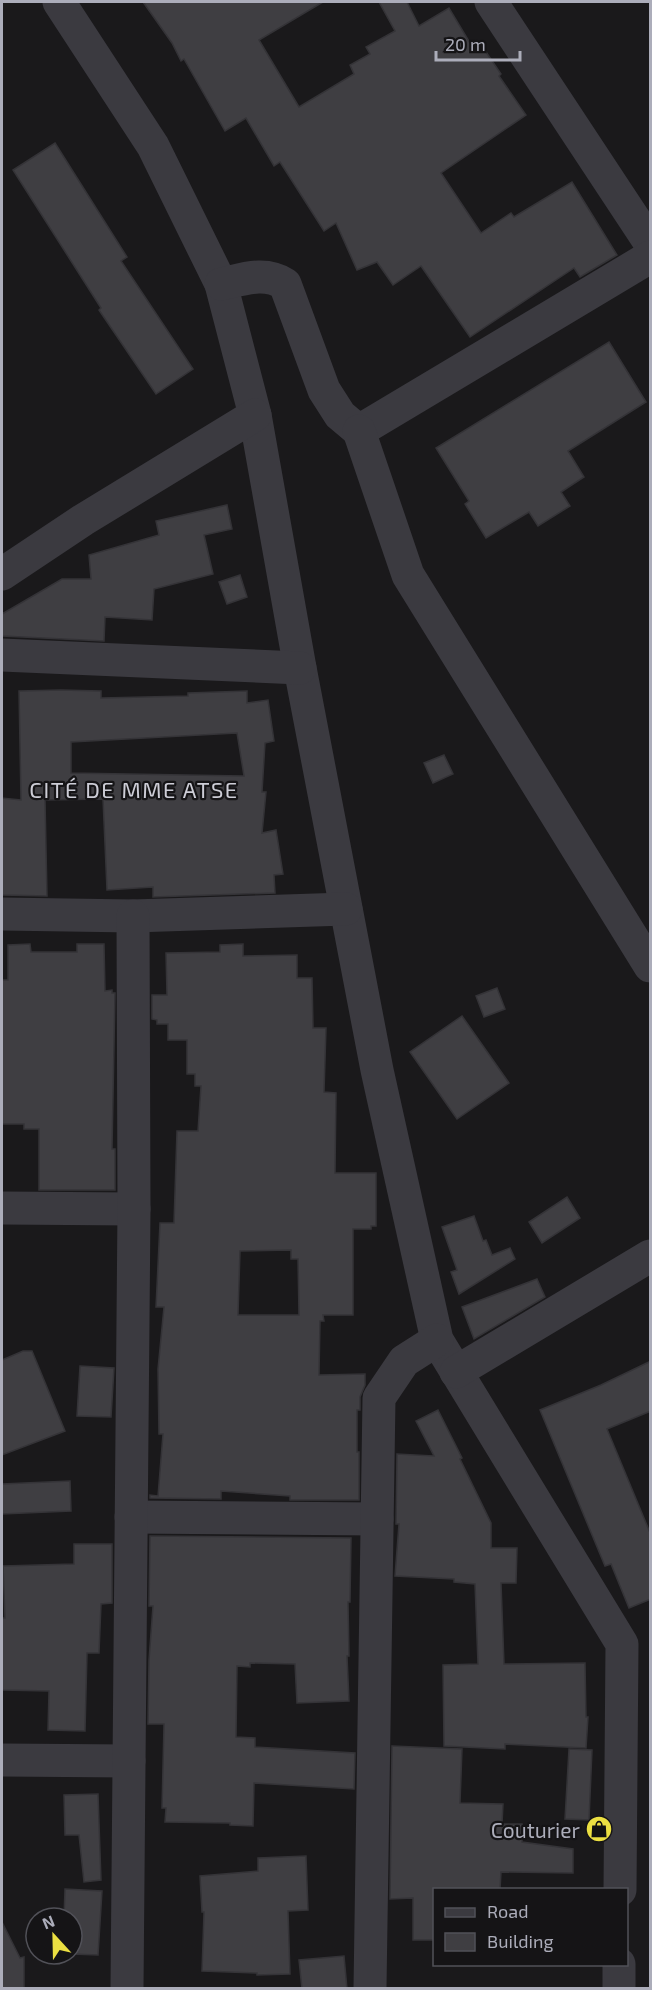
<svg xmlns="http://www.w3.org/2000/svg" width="652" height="1990" font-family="'Exo 2',sans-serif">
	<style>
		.building { fill: #3f3e42; stroke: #343337; stroke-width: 1.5; fill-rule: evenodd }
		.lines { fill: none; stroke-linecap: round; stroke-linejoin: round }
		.minor { stroke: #3b3a40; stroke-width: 33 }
		.labels { text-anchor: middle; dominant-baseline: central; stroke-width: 4.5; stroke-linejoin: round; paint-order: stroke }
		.poi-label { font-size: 21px; fill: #acadba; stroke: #151416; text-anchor: end }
		.neighbourhood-label { font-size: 22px; letter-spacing: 1.5px; fill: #cdcdd6; stroke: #151416 }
	</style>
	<rect width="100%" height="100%" fill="#1a191b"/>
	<g class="building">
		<path d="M 143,2 L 323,2 L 259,40 L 299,107 L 354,74 L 350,65 L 370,54 L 366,47 L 395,31 L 379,2 L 407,2 L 419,26 L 449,8 L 473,48 L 480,43 L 501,74 L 499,76 L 526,115 L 441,173 L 481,233 L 511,213 L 514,217 L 572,182 L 617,255 L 580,277 L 574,268 L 470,337 L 421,266 L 393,285 L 377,262 L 357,270 L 336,223 L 324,231 L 280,162 L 274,166 L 246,118 L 225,131 L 184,59 L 181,61 L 172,43 Z"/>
		<path d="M 55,143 L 127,257 L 121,261 L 193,369 L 156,394 L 99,310 L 101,308 L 13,170 Z"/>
		<path d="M 609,342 L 646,402 L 568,451 L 584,477 L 561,492 L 570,506 L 538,526 L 529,512 L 486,538 L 465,504 L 469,501 L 436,448 Z"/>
		<path d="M 227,505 L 232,529 L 204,535 L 213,574 L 154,589 L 152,620 L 105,617 L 104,641 L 2,636 L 2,614 L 62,579 L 91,579 L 89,555 L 159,535 L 156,521 Z"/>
		<path d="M 240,575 L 247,597 L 227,604 L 219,582 Z"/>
		<path d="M 61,690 L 101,691 L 101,698 L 188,696 L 188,693 L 247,691 L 247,703 L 268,700 L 274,741 L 265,743 L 262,792 L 266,792 L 262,833 L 276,830 L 283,874 L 274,875 L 275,893 L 153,897 L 153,887 L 107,890 L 103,799 L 45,800 L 47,896 L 2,895 L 2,798 L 21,800 L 19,691 ZM 237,733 L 244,776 L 71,773 L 71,742 Z"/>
		<path d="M 444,755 L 453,774 L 433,783 L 424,763 Z"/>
		<path d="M 30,944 L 31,952 L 77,952 L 77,944 L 104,944 L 105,991 L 112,990 L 112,993 L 115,993 L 112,1149 L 115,1149 L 115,1190 L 39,1190 L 39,1129 L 24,1129 L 24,1124 L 2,1124 L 2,980 L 8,980 L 8,945 Z"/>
		<path d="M 243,944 L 243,956 L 297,955 L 297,978 L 312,978 L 313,1028 L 326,1028 L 324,1092 L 336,1093 L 335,1173 L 376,1173 L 376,1226 L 371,1226 L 371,1229 L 353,1229 L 353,1315 L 323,1315 L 324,1321 L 320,1321 L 319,1375 L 365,1374 L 365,1385 L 360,1397 L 360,1410 L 357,1410 L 357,1452 L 359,1452 L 359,1500 L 290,1500 L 290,1496 L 221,1491 L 221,1499 L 150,1498 L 150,1495 L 158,1496 L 163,1434 L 159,1434 L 158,1369 L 164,1307 L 156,1307 L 160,1223 L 174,1223 L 177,1131 L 198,1131 L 201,1086 L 195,1086 L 195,1074 L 187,1074 L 187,1040 L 168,1040 L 168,1024 L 157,1024 L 157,1020 L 152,1019 L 152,995 L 167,995 L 166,953 L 220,952 L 220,945 ZM 291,1250 L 291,1259 L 298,1259 L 299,1315 L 238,1315 L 240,1251 Z"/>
		<path d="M 497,988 L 505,1009 L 484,1017 L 476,996 Z"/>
		<path d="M 462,1016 L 509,1083 L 457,1119 L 410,1052 Z"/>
		<path d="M 567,1197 L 580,1218 L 542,1243 L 529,1222 Z"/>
		<path d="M 474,1216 L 483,1241 L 486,1240 L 492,1255 L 510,1248 L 515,1259 L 459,1294 L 451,1272 L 457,1270 L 442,1227 Z"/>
		<path d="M 537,1279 L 545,1297 L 474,1339 L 462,1307 Z"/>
		<path d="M 23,1351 L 32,1351 L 65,1431 L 2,1455 L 2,1360 Z"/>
		<path d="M 651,1361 L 651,1411 L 607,1429 L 651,1535 L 651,1599 L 629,1608 L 611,1564 L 605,1566 L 540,1410 L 601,1385 Z"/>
		<path d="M 80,1366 L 114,1368 L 111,1417 L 77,1416 Z"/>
		<path d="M 438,1410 L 462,1458 L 460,1459 L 491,1523 L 491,1548 L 517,1548 L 516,1583 L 501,1583 L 504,1664 L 585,1663 L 586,1717 L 588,1717 L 586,1748 L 505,1744 L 505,1749 L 444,1746 L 443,1665 L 478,1664 L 475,1584 L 454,1582 L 454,1579 L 395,1576 L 399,1524 L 396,1524 L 397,1454 L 434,1456 L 416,1421 Z"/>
		<path d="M 70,1481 L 71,1511 L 2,1514 L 2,1484 Z"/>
		<path d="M 150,1536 L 351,1538 L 350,1602 L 348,1602 L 349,1656 L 347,1656 L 349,1701 L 297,1703 L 295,1664 L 250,1663 L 250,1667 L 237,1666 L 236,1737 L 255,1738 L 255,1747 L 355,1753 L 354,1789 L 254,1783 L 253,1826 L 230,1825 L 230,1823 L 165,1822 L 166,1808 L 162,1808 L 164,1724 L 148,1724 L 149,1660 L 153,1606 L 149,1606 Z"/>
		<path d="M 74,1544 L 112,1544 L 112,1603 L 101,1604 L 99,1653 L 87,1653 L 85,1731 L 48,1730 L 49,1691 L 2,1690 L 2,1618 L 5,1618 L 3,1566 L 74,1564 Z"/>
		<path d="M 392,1746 L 462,1749 L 460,1803 L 503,1804 L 502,1824 L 522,1824 L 522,1842 L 573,1849 L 573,1873 L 501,1872 L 500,1890 L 435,1890 L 435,1940 L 413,1940 L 413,1898 L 390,1899 Z"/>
		<path d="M 569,1749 L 592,1750 L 589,1820 L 565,1819 Z"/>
		<path d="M 98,1794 L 101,1880 L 84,1882 L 79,1835 L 65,1835 L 64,1795 Z"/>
		<path d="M 306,1856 L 308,1910 L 288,1911 L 290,1974 L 257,1975 L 257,1973 L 202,1971 L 204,1912 L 202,1912 L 200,1876 L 258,1871 L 258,1858 Z"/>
		<path d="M 65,1889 L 102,1891 L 98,1955 L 72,1954 L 72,1918 L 64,1918 Z"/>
		<path d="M 2,1922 L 20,1958 L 24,1957 L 24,1989 L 2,1989 Z"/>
		<path d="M 344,1956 L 347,1989 L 302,1989 L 299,1960 Z"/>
	</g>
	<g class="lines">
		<g class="minor">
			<path d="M 59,2 L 153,146 L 221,284 L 255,415 L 300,668 L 377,1070 L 437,1340 L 622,1644 L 620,1890"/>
			<path d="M 491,2 L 650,243"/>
			<path d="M 221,284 C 244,279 265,271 285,284 L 324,390 L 340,415 L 359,431 L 650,257"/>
			<path d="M 359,431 L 408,575 L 650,966"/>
			<path d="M 2,574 L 83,520 L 255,415"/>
			<path d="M 2,655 L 300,668"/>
			<path d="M 2,914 L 133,916 L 346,909"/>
			<path d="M 2,1208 L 134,1209"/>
			<path d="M 456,1372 L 650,1256"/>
			<path d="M 131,1517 L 377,1519"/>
			<path d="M 2,1760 L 129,1761"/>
			<path d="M 127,1988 L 134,1209 L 133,916"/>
			<path d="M 370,1988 L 379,1398 L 404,1361 L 437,1340"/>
			<path d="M 619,1988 L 619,1964"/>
		</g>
	</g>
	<defs>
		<symbol id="shop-disc" viewBox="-11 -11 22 22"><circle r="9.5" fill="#ebdf42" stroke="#151416"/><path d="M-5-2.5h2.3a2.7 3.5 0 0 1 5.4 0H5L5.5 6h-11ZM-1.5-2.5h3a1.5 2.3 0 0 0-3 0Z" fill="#111"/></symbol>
	</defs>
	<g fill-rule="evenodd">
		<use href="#shop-disc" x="584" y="1814" width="30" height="30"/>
	</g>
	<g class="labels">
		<g class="poi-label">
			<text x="580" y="1829">Couturier</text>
		</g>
		<g class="neighbourhood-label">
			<text x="134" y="789">CITÉ DE MME ATSE</text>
		</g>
	</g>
	<rect width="652" height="1990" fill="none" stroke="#acadba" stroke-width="6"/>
	<rect x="433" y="1888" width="195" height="78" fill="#151416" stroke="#515158" stroke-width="1.5"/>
	<rect x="445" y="1908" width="30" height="9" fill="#3b3a40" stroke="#515158" stroke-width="1.5"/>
	<text x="487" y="1918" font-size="18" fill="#acadba">Road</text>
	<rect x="445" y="1933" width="30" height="18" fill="#3f3e42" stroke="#515158" stroke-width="1.5"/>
	<text x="487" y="1948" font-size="18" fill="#acadba">Building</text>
	<g transform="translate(54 1936) rotate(338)"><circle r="28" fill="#151416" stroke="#515158" stroke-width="1.5"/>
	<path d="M0-4.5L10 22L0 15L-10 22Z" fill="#ebdf42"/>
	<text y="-9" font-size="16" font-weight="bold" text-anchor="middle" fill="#acadba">N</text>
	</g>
	<path d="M436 51v9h84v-9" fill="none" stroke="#acadba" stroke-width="3"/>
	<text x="445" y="51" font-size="18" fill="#acadba" stroke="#151416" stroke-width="4.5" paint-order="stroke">20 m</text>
</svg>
